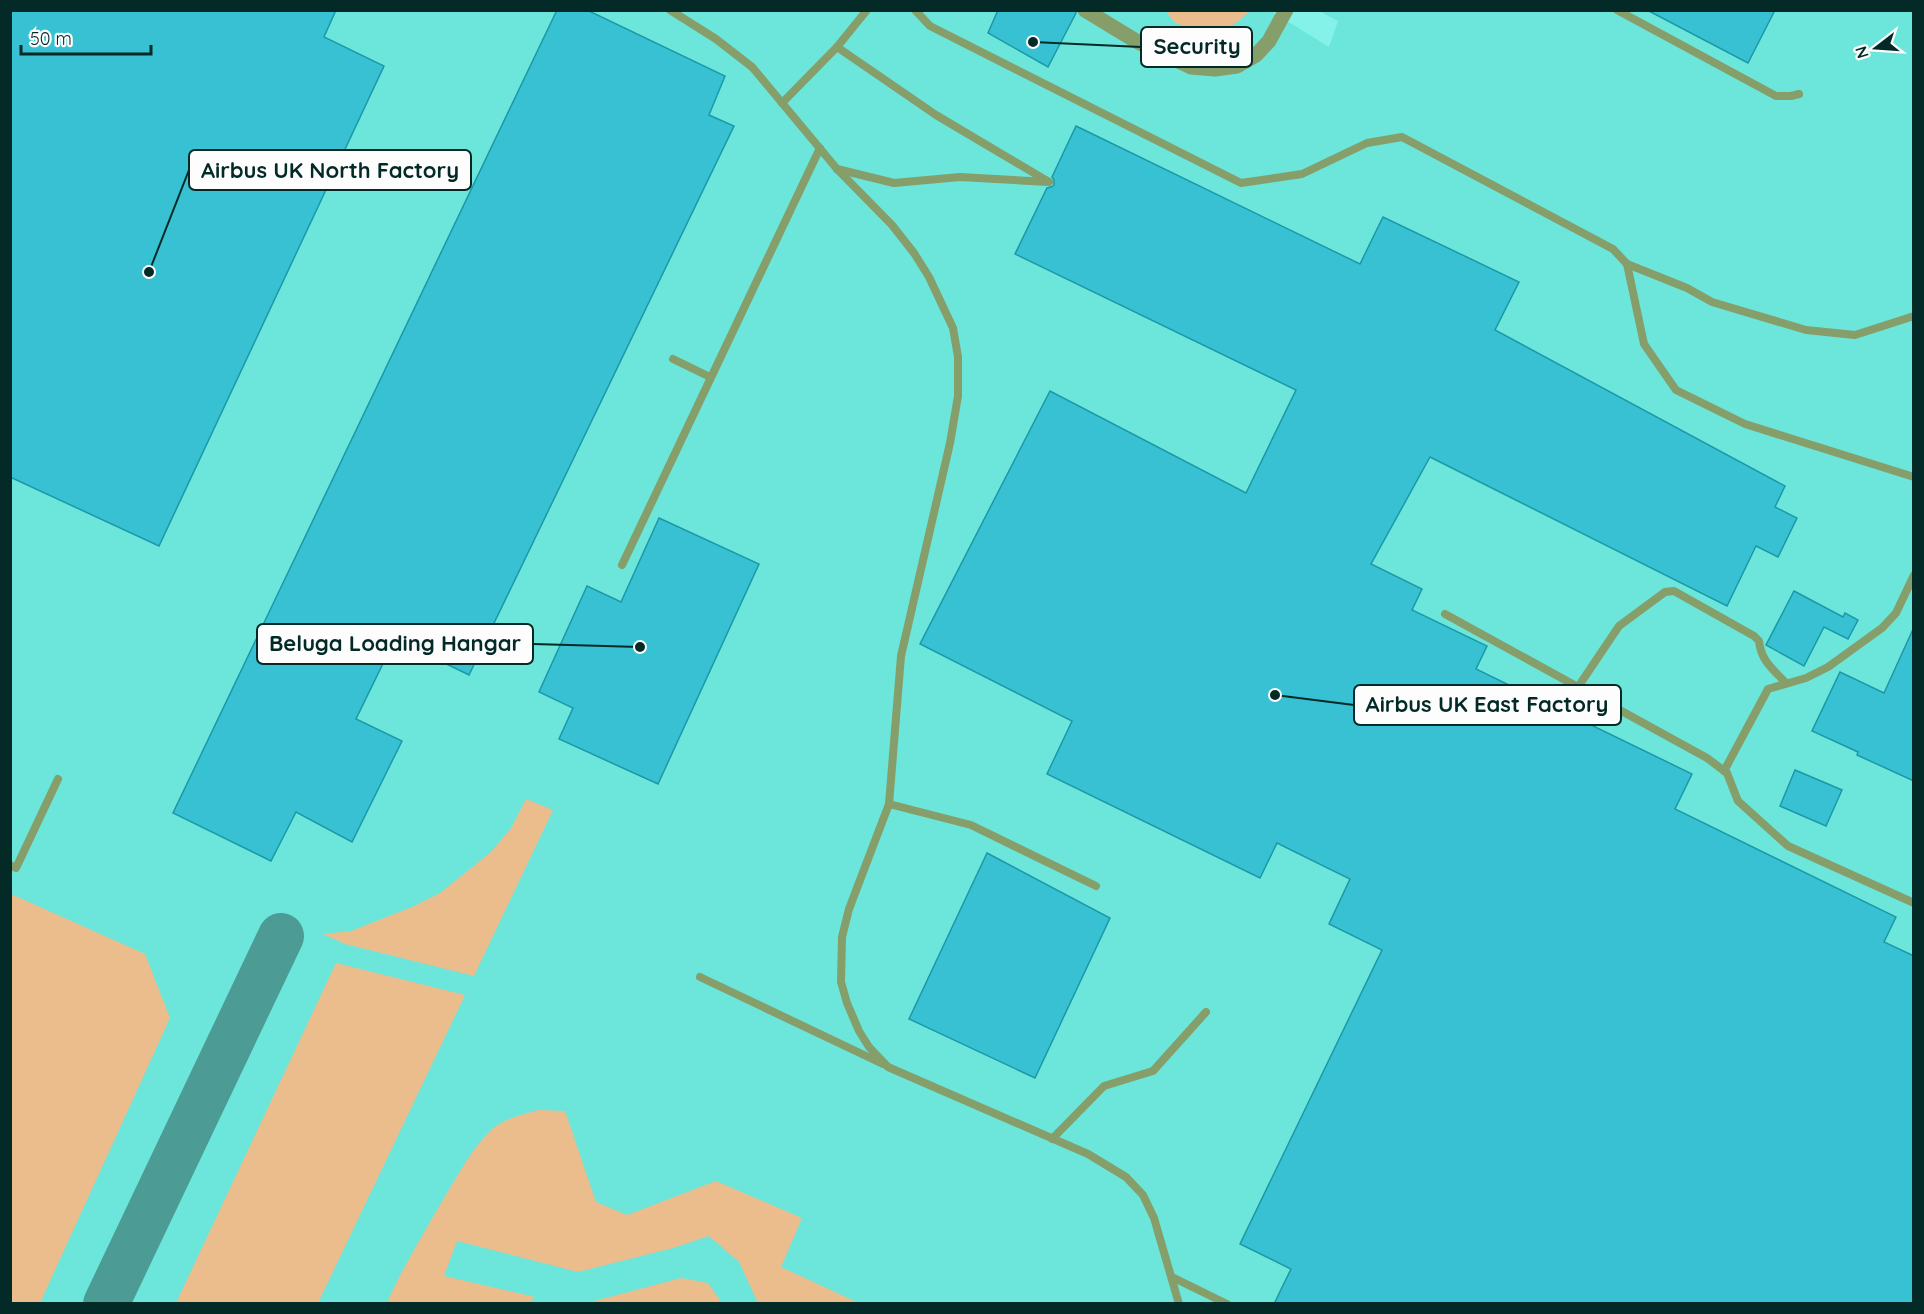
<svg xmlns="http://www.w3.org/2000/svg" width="1924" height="1314" font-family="Quicksand,sans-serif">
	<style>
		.built { fill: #6ce5db }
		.green { fill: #ecbd8c }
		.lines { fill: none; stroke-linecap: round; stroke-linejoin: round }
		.taxiway { stroke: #4c9b94; stroke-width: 46 }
		.building { fill: #38c1d3; stroke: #1a99a8; stroke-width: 1.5 }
		.service { stroke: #869e69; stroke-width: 8 }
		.minor { stroke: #869e69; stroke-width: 15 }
		.leader { fill: none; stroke: #042a27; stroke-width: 2 }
		.callout-dot { fill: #042a27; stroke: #fdfdfd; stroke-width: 2 }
		.callout { fill: #fdfdfd; stroke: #042a27; stroke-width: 2 }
		.callout-label { font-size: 22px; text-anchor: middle; font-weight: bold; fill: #042a27 }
	</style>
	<rect width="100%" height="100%" fill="#84f2e9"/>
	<path class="built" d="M 1269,10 L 1329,47 L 1338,21 L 1319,11 L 1913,11 L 1913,1303 L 11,1303 L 10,11 Z"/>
	<g class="green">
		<path d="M 1166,11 L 1250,11 L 1240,20 L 1223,31 L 1198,32 L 1174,22 Z"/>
		<path d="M 526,799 L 553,810 L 474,976 L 345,944 L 323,934 L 351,931 L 412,907 L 440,893 L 491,852 L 511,828 Z"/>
		<path d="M 11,894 L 145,954 L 170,1018 L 40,1303 L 11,1303 Z"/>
		<path d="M 336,963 L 465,995 L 318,1303 L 176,1303 Z"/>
		<path d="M 538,1110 L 565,1111 L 596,1202 L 627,1215 L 716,1181 L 802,1218 L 781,1267 L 859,1303 L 758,1303 L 739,1262 L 709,1236 L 673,1248 L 578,1272 L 457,1241 L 444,1276 L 535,1297 L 528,1304 L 387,1303 C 403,1266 424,1233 444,1198 C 458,1175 472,1148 492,1129 C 505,1118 522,1115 538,1110 Z"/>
		<path d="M 681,1278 L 708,1283 L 722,1303 L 587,1303 Z"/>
	</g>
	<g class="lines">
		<path class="taxiway" d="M 106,1304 L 281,936"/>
	</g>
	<g class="building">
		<path d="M 10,10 L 336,10 L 324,37 L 384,66 L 159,546 L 10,477 Z"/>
		<path d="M 557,10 L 587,10 L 725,76 L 709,115 L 734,126 L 469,675 L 395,639 L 356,719 L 402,741 L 352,842 L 296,812 L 271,861 L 173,813 Z"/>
		<path d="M 998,10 L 1075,10 L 1076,13 L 1048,67 L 988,33 Z"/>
		<path d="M 1647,10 L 1775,10 L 1748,63 Z"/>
		<path d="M 1076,126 L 1360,264 L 1383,217 L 1519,282 L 1495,330 L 1785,486 L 1775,507 L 1797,518 L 1778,557 L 1756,546 L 1727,606 L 1430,457 L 1371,564 L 1422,589 L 1412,610 L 1487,646 L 1476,669 L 1692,774 L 1675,809 L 1896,917 L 1884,942 L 1914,956 L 1914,1304 L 1274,1304 L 1291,1269 L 1240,1244 L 1382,950 L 1329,924 L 1350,879 L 1277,843 L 1260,878 L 1047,774 L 1072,721 L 920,644 L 1050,391 L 1246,493 L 1296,390 L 1015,254 L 1047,188 L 1051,187 L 1054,185 L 1054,180 L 1052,177 Z"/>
		<path d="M 659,518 L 759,564 L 658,784 L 559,739 L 573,708 L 539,692 L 587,586 L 621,602 Z"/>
		<path d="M 1794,591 L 1843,617 L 1845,613 L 1858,620 L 1848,639 L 1824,627 L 1804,666 L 1766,645 Z"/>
		<path d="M 1914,627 L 1914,781 L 1857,755 L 1858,752 L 1812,731 L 1840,672 L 1884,693 Z"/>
		<path d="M 1795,770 L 1842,790 L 1826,826 L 1780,806 Z"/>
		<path d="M 987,853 L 1110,918 L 1035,1078 L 909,1019 Z"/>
	</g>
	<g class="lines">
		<g class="service">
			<path d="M 670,10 L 716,39 L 752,67 L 763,80 L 837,169 L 892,225 L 914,253 L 929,277 L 953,328 L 958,357 L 958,396 L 950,443 L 901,656 L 889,804 L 849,909 L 842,937 L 841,982 L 847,1003 L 859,1031 L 869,1047 L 888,1067 L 1088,1154 L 1126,1177 L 1143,1195 L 1154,1218 L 1179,1304"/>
			<path d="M 915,10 L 930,26 L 1241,183 L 1302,174 L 1367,143 L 1402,137 L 1613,249 L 1627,264 L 1644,344 L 1676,390 L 1745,424 L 1914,477"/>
			<path d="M 1617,10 L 1776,96 L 1791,96 L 1799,94"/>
			<path d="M 837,47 L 936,115 L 1049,182"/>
			<path d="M 782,103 L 837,47 L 867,10"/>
			<path d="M 837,169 L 894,183 L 960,177 L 1048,182"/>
			<path d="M 1627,264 L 1687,288 L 1712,302 L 1806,330 L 1855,335 L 1914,316"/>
			<path d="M 673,359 L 710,377"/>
			<path d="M 622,565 L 820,148"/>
			<path d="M 1445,614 L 1707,758 L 1727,773 L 1738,801 L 1788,846 L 1914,903"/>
			<path d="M 1578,687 L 1619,626 L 1665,592 L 1674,591 L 1754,636 L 1759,641 C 1761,661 1773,669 1786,683"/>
			<path d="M 1724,771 L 1768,689 L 1806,678 L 1828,667 L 1882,628 L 1896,613 L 1914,575"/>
			<path d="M 889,804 L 971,825 L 1096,886"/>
			<path d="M 10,865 L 16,868 L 58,779"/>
			<path d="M 700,977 L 883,1064"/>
			<path d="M 1052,1139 L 1104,1086 L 1153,1071 L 1206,1012"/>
			<path d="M 1172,1277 L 1227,1304"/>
		</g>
		<path class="minor" d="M 1085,10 L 1136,41 L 1191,67 L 1215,69 L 1237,66 L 1256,55 L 1269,41 L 1286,10"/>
	</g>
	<path class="leader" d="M1033 42L1141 47M149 272L189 170M640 647L533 644M1275 695L1354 705"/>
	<g class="callout-dot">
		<circle cx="1033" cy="42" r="6"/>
		<circle cx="149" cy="272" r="6"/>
		<circle cx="640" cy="647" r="6"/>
		<circle cx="1275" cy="695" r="6"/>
	</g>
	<g class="callout">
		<rect x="1141" y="27" width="111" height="40" rx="6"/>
		<rect x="189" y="150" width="282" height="40" rx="6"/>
		<rect x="257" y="624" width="276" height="40" rx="6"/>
		<rect x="1354" y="685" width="267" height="40" rx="6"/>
	</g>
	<g class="callout-label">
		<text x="1197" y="54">Security</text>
		<text x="330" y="178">Airbus UK North Factory</text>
		<text x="395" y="651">Beluga Loading Hangar</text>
		<text x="1487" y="712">Airbus UK East Factory</text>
	</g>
	<rect width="1924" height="1314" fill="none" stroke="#042a27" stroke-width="24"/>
	<g transform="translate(1876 48) rotate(253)" stroke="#fdfdfd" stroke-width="4.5" paint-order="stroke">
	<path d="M0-4.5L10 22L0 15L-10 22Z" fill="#042a27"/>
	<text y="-9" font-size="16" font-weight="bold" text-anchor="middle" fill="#042a27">N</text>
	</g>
	<path d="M21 45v9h130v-9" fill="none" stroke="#042a27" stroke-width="3"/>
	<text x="30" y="45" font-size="18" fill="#042a27" stroke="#fdfdfd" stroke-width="4.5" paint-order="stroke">50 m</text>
</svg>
